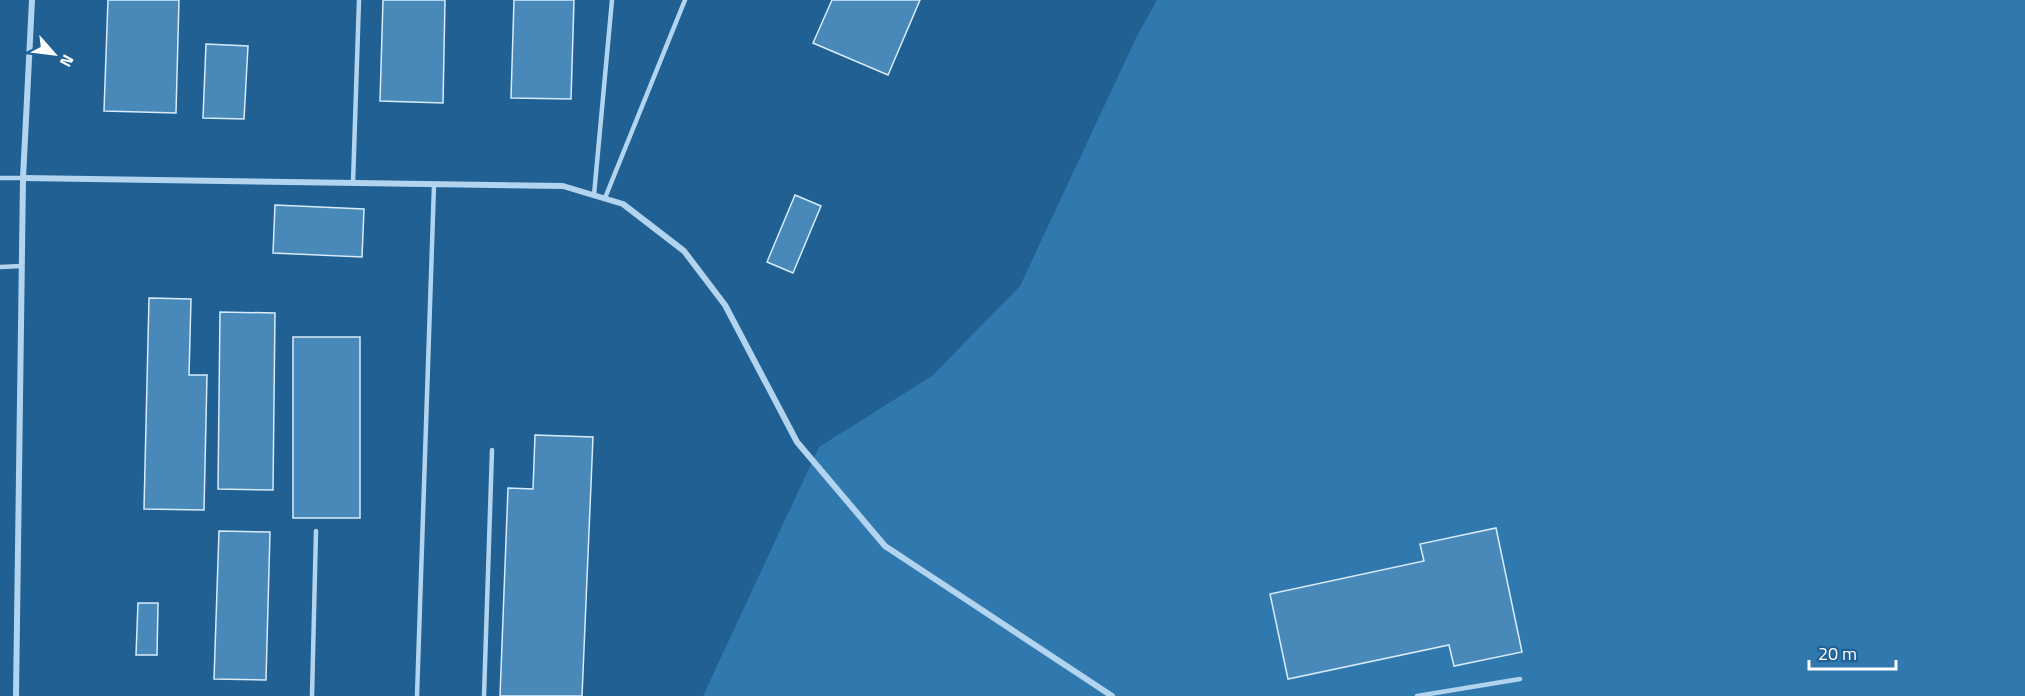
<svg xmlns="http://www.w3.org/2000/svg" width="2025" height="696" font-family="'Titillium Web',sans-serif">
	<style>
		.green { fill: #3079af }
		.building { fill: #4889b9; stroke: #d8ebfa; stroke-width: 1.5 }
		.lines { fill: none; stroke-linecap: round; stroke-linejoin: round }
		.service { stroke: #b2d4ee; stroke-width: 4.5 }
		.minor { stroke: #b2d4ee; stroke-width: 6 }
	</style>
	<rect width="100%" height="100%" fill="#206093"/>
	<path class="green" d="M 1157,0 L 2025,0 L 2025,696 L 703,696 L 819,447 L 932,376 L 1020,286 L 1136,38 Z"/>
	<g class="building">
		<path d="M 108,0 L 179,0 L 176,113 L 104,111 Z"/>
		<path d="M 383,0 L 445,0 L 443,103 L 380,101 Z"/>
		<path d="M 514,0 L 574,0 L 571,99 L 511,98 Z"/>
		<path d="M 832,0 L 920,0 L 888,75 L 813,43 Z"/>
		<path d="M 206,44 L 248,46 L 244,119 L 203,118 Z"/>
		<path d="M 795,195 L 821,206 L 793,273 L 767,262 Z"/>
		<path d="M 275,205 L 364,209 L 362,257 L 273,253 Z"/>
		<path d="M 149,298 L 191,299 L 189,375 L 207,375 L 204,510 L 144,509 Z"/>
		<path d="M 220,312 L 275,313 L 273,490 L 218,489 Z"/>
		<rect x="293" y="337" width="67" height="181"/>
		<path d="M 535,435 L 593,437 L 582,696 L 500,696 L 508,488 L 533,489 Z"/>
		<path d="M 1496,528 L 1522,652 L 1454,666 L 1449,645 L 1288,679 L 1270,594 L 1424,561 L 1420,544 Z"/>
		<path d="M 219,531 L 270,532 L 266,680 L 214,679 Z"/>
		<path d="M 138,603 L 158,603 L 157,655 L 136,655 Z"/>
	</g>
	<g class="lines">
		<g class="service">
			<path d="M 0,178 L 23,178"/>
			<path d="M 353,183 L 359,0"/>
			<path d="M 594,195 L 612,0"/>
			<path d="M 605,198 L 685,0"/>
			<path d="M 0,267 L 22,266"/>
			<path d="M 312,696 L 316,531"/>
			<path d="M 417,696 L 434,185"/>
			<path d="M 484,696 L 492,450"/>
			<path d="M 1417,696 L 1520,679"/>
		</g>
		<g class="minor">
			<path d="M 23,178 L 563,186 L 623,204 L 684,251 L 725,305 L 797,442 L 885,546 L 1112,696"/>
			<path d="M 16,696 L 23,178 L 32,0"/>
		</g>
	</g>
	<g transform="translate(54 54) rotate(118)" stroke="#206093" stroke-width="4.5" paint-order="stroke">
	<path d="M0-4.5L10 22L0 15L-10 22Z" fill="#ffffff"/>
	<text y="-9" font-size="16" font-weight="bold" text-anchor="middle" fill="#ffffff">N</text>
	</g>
	<path d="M1809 660v9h87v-9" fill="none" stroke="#ffffff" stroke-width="3"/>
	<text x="1818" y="660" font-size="18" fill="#ffffff" stroke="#206093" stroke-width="4.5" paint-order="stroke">20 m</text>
</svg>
